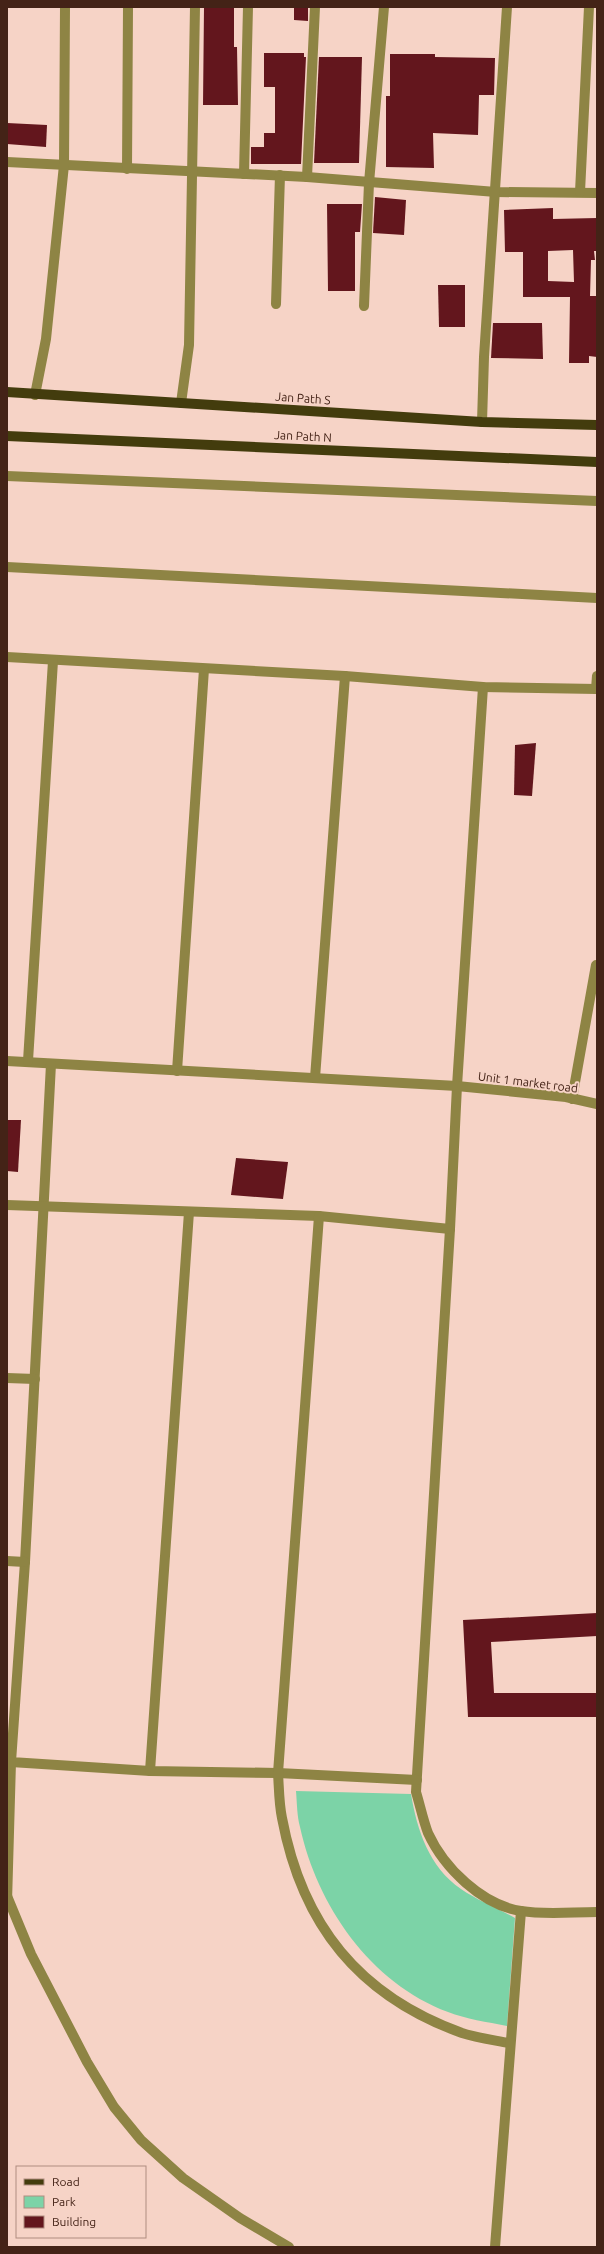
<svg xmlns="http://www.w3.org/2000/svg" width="604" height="2254" font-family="Ubuntu,sans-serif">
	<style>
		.green { fill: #7cd3a7 }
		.building { fill: #63161d; fill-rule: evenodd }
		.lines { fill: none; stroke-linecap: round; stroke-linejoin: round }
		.minor { stroke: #8e8444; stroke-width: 10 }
		.major { stroke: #433c0d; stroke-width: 10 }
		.labels { text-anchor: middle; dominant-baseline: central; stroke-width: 4; stroke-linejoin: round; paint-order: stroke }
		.street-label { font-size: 12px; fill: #442317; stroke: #f6d3c6 }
	</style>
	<rect width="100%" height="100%" fill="#f6d3c6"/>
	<path class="green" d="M 296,1791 L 411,1794 C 417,1830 429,1867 461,1889 C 477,1900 497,1908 515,1918 L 507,2026 C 487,2022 466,2019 448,2012 C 370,1983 317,1905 300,1827 C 297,1816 297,1803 296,1791 Z"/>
	<g class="building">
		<path d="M 204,7 L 234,7 L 234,47 L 237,47 L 238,105 L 203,105 Z"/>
		<path d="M 294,7 L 308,7 L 308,21 L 294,20 Z"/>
		<path d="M 264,53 L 304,53 L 304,57 L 306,57 L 301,164 L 251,164 L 251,147 L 264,147 L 264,133 L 275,133 L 275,87 L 264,87 Z"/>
		<path d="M 390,54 L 435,54 L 435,57 L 495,58 L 494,95 L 479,95 L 478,135 L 433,133 L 434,168 L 386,167 L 386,96 L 390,96 Z"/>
		<path d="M 319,57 L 362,57 L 359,163 L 314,163 Z"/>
		<path d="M 7,123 L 47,125 L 46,147 L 7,144 Z"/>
		<path d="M 375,197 L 406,200 L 404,235 L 373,233 Z"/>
		<path d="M 327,204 L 362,204 L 360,232 L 355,232 L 355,291 L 328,291 Z"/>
		<path d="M 553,208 L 553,219 L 597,218 L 597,251 L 594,251 L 595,260 L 591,260 L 590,296 L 597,296 L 597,357 L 589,356 L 589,363 L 569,363 L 570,297 L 523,297 L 523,252 L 505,252 L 504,210 ZM 573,250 L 574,282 L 548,281 L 548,251 Z"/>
		<path d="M 438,285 L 465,285 L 465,327 L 439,327 Z"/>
		<path d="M 493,323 L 542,323 L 543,359 L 491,358 Z"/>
		<path d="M 536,743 L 532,796 L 514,795 L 515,745 Z"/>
		<path d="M 7,1120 L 21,1120 L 18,1172 L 7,1171 Z"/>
		<path d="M 236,1158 L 288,1162 L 283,1199 L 231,1195 Z"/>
		<path d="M 597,1613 L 597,1636 L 491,1642 L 494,1693 L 597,1693 L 597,1717 L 468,1717 L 463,1620 Z"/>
	</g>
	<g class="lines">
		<g class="minor">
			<path d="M 7,162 L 307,177 L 496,192 L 597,193"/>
			<path d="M 127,169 L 128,7"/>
			<path d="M 244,174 L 248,7"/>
			<path d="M 307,177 L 315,7"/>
			<path d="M 580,192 L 589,7"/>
			<path d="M 276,304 L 280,175"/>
			<path d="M 364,306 L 369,183 L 384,7"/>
			<path d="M 35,395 L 46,339 L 64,165 L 65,7"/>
			<path d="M 181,403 L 189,345 L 195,7"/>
			<path d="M 482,422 L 484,357 L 507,7"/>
			<path d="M 7,476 L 597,501"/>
			<path d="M 7,567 L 597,598"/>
			<path d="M 7,657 L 345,676 L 483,687 L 597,689"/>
			<path d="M 483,687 L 457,1086 L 450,1229 L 416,1792 C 420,1805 423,1820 428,1833 C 444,1868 482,1905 521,1911 C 545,1915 572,1912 597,1912"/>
			<path d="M 596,689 L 597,676"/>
			<path d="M 7,1061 L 457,1086 L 566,1097 L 597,1104"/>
			<path d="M 28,1061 L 53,661"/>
			<path d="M 51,1064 L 25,1562 L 11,1762 L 150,1771 L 278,1773 L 417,1780"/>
			<path d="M 177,1071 L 204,669"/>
			<path d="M 315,1078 L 345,676"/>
			<path d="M 572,1099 L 596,965"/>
			<path d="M 7,1205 L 319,1216 L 450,1229"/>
			<path d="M 319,1216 L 278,1773 C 279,1788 279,1804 282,1818 C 302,1925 359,1996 462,2033 C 477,2038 494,2040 509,2043"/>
			<path d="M 7,1378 L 35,1379"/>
			<path d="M 7,1561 L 25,1562"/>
			<path d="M 7,1762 L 11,1762 L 7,1902"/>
			<path d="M 150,1771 L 189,1212"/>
			<path d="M 7,1896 L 31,1954 L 87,2062 L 114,2107 L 141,2140 L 183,2178 L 240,2218 L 289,2247"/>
			<path d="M 495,2247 L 521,1911"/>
		</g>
		<g class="major">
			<path d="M 7,392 L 482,422 L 597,425"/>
			<path d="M 7,436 L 597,462"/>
		</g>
	</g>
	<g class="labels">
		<g class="street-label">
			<text transform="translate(303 398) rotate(4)">Jan Path S</text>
			<text transform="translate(303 436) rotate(3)">Jan Path N</text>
			<text transform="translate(528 1082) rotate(7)">Unit 1 market road</text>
		</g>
	</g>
	<rect width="604" height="2254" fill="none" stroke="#442317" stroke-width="16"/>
	<rect x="16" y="2166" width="130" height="72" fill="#f6d3c6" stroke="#af8d80"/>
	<rect x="24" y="2179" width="20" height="6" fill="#433c0d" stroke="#af8d80"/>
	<text x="52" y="2186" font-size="12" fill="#442317">Road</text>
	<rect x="24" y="2196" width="20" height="12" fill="#7cd3a7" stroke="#af8d80"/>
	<text x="52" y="2206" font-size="12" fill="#442317">Park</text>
	<rect x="24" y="2216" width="20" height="12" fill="#63161d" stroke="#af8d80"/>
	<text x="52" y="2226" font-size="12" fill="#442317">Building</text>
</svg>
